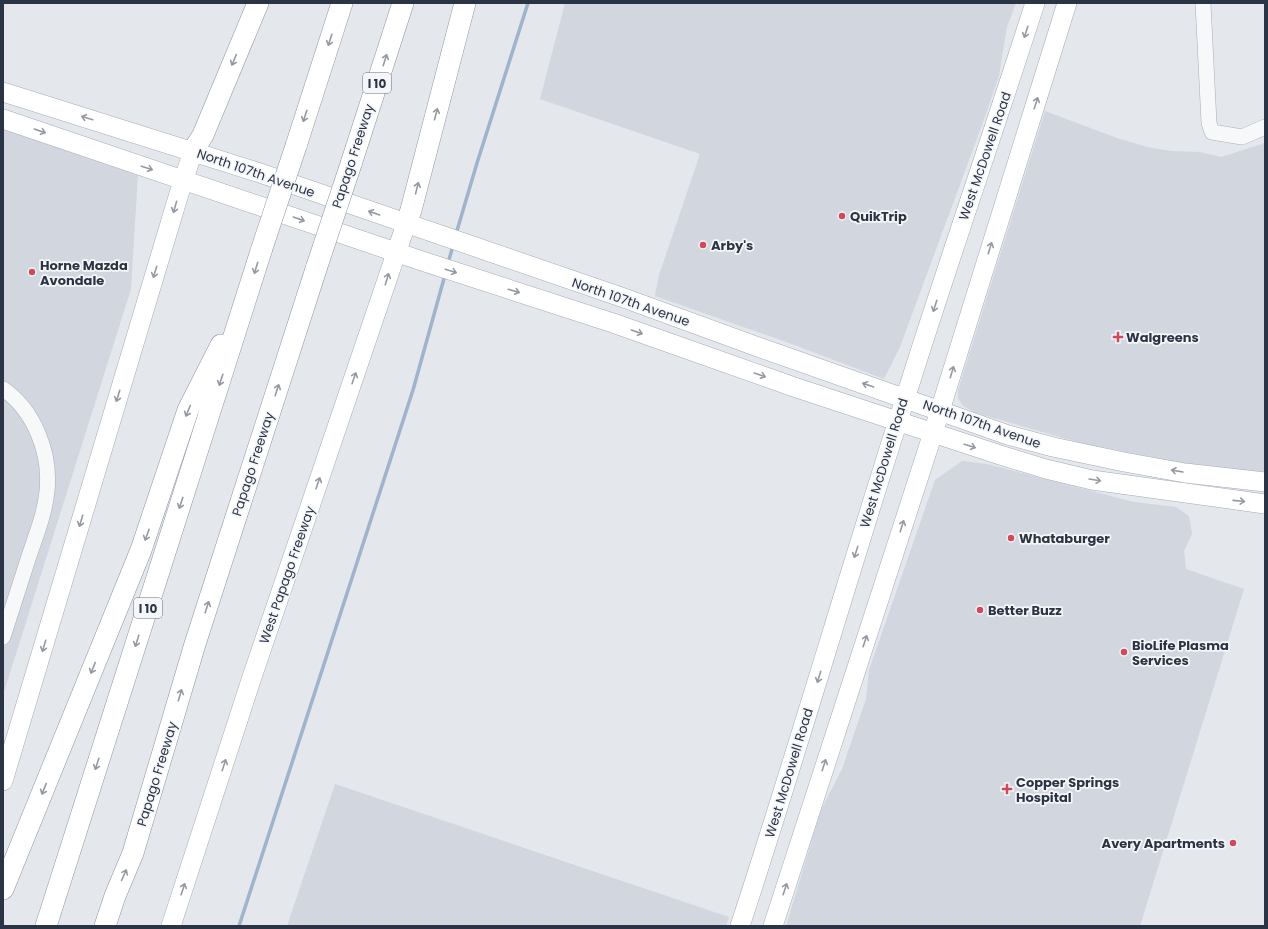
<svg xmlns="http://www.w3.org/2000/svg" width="1268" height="929" font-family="Poppins,sans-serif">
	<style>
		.built { fill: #d2d6de }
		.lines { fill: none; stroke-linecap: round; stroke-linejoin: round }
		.stream { stroke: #9fb4cc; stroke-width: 3.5 }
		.minor-casing { stroke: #a9aeb7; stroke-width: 16 }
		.major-casing { stroke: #a3abb8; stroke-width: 20 }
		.highway-casing { stroke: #8b94a3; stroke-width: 22 }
		.minor { stroke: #f7f8fa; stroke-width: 15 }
		.major { stroke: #fff; stroke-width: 19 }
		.highway { stroke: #fff; stroke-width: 21 }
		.highway-bridge-casing { stroke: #8b94a3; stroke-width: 22; stroke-linecap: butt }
		.highway-bridge { stroke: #fff; stroke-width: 21 }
		.oneway { stroke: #959aa2 }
		.poi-dot { fill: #d1495b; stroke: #f4f6f9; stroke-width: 1.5 }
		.labels { text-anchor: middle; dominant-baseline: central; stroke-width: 3.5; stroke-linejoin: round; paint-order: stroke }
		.shield { fill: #f4f6f9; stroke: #676e7b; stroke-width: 1 }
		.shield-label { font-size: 12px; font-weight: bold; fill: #2b3445 }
		.street-label { font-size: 13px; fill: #2b3445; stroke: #f4f6f9 }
		.poi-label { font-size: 13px; font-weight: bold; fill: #2b3445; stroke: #f4f6f9; text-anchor: start }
	</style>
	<rect width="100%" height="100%" fill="#e4e7ec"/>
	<g class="built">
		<path d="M 565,3 L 1016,3 L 1007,27 L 999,76 L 982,125 L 900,347 L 884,379 L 789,343 L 655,296 L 659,275 L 700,154 L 540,99 Z"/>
		<path d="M 1045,111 L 1117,138 L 1147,147 L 1171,151 L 1200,152 L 1221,157 L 1265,143 L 1265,472 L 1193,465 L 1081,443 L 976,413 L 963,406 L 958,398 L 958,390 Z"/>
		<path d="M 3,126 L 138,174 L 131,289 L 3,695 Z"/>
		<path d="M 962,461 L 987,464 L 1134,502 L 1176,507 L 1189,516 L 1192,534 L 1184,551 L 1186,569 L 1244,589 L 1140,926 L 786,926 L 821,810 L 842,769 L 866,699 L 869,670 L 935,480 Z"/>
		<path d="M 335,784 L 729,917 L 726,926 L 287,926 Z"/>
	</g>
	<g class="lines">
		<g class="stream">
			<path d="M 456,234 L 477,163 L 528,3"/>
			<path d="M 448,263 L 453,246"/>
			<path d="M 239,926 L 413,390 L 445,275"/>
		</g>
		<defs>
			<g id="minor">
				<path d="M 1203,3 L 1209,123 L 1212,132 L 1242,137 L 1265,127"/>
				<path d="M 3,389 C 34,410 51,453 47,491 C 45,512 37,533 30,553 C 21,581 12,609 3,637"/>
			</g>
			<g id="major">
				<path d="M 3,92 L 260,173 L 624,298 L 761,348 L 1008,435 L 1053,447 L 1124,462 L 1185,473 L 1265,482"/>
				<path d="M 3,119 L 425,262 L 613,323 L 794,387 L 1000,455 L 1046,469 L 1092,480 L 1265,504"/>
				<path d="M 3,781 L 178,197 L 193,151"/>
				<path d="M 171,926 L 252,677 L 406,224"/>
				<path d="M 740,926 C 798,750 849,572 906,396 C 947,265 993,134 1035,3"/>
				<path d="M 773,926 L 933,433 L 1067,3"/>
			</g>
			<g id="highway">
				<path d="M 296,146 L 342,3"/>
				<path d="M 193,151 L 203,135 L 258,3"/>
				<path d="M 351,164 L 403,3"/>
				<path d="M 406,224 L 411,210 L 465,3"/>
				<path d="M 3,889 L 141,550 L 188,410 L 221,345"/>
				<path d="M 46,926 L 262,248"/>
				<path d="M 105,926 L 115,896 L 133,853 L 195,644 L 317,266"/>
			</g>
		</defs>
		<use href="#minor" class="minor-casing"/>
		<use href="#major" class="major-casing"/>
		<use href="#highway" class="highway-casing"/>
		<use href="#minor" class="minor"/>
		<use href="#major" class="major"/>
		<use href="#highway" class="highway"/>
		<defs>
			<g id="highway-bridge">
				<path d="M 262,248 L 296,146"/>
				<path d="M 317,266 L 351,164"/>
			</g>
		</defs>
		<use href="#highway-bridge" class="highway-bridge-casing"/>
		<use href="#highway-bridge" class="highway-bridge"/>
	</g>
	<defs><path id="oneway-shaft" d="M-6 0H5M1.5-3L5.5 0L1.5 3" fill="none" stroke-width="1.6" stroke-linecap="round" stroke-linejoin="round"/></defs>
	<g class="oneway">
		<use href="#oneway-shaft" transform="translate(1026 32) rotate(108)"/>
		<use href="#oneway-shaft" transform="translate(330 40) rotate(108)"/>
		<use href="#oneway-shaft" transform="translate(234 60) rotate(113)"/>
		<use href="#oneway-shaft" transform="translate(385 60) rotate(-72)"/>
		<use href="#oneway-shaft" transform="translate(1036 103) rotate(-72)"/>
		<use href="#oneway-shaft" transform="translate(436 114) rotate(-75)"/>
		<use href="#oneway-shaft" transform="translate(305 116) rotate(108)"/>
		<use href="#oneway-shaft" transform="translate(87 118) rotate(-163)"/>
		<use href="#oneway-shaft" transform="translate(40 131) rotate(19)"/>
		<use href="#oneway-shaft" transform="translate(147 168) rotate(18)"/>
		<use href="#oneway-shaft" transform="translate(417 188) rotate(-76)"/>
		<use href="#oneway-shaft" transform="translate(175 207) rotate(106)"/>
		<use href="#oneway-shaft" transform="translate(374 213) rotate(-161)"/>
		<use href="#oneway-shaft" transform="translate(299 219) rotate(19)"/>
		<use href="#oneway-shaft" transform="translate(990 248) rotate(-73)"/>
		<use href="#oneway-shaft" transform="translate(256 268) rotate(107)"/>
		<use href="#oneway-shaft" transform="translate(451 271) rotate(18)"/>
		<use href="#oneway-shaft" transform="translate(155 272) rotate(107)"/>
		<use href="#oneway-shaft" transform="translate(387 279) rotate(-73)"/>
		<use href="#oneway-shaft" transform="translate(514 291) rotate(16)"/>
		<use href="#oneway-shaft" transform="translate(935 306) rotate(108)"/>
		<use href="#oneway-shaft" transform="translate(637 332) rotate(19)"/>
		<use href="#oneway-shaft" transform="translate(952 372) rotate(-73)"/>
		<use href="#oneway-shaft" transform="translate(760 375) rotate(19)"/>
		<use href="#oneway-shaft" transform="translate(354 378) rotate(-71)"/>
		<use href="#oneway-shaft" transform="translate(221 380) rotate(108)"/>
		<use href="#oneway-shaft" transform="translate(868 385) rotate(-161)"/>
		<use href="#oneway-shaft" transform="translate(277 390) rotate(-72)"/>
		<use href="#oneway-shaft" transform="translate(118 396) rotate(107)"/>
		<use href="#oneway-shaft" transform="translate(188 411) rotate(112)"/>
		<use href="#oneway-shaft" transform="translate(970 446) rotate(18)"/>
		<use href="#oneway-shaft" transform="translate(1177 471) rotate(-170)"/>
		<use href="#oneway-shaft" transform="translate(1095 480) rotate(9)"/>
		<use href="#oneway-shaft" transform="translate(318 483) rotate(-71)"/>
		<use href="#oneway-shaft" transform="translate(1239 501) rotate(6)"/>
		<use href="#oneway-shaft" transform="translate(181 503) rotate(108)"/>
		<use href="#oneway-shaft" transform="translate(81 521) rotate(107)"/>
		<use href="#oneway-shaft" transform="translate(902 526) rotate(-72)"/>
		<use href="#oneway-shaft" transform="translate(147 535) rotate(110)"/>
		<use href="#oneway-shaft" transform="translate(856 552) rotate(108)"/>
		<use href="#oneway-shaft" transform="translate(207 607) rotate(-72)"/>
		<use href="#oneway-shaft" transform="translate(137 641) rotate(108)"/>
		<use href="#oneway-shaft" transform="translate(865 641) rotate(-72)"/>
		<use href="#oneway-shaft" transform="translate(44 646) rotate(107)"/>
		<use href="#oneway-shaft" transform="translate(93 668) rotate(112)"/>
		<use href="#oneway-shaft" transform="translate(819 677) rotate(107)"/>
		<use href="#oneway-shaft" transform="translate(180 695) rotate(-73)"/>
		<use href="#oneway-shaft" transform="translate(97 764) rotate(108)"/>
		<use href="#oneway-shaft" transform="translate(224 765) rotate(-72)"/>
		<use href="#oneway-shaft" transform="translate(824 765) rotate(-72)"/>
		<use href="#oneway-shaft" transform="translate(44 789) rotate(112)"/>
		<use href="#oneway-shaft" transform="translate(124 875) rotate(-66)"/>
		<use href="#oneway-shaft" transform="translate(183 889) rotate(-72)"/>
		<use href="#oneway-shaft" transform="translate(785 889) rotate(-72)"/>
	</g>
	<g class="poi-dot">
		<circle cx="842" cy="216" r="4"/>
		<circle cx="703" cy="245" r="4"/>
		<circle cx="32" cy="272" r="4"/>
		<path d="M1116 331h4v4h4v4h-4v4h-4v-4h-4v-4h4z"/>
		<circle cx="1011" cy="538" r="4"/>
		<circle cx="980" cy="610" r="4"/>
		<circle cx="1124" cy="652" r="4"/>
		<path d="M1005 783h4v4h4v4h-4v4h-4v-4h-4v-4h4z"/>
		<circle cx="1233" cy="843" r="4"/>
	</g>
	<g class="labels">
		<g class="shield">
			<rect x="363" y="73" width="28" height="20" rx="3"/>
			<rect x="134" y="598" width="28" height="20" rx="3"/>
		</g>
		<g class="shield-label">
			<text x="377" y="83">I 10</text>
			<text x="148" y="608">I 10</text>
		</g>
		<g class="street-label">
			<text transform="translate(353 156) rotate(-72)">Papago Freeway</text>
			<text transform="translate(985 156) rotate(-71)">West McDowell Road</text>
			<text transform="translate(256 173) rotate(19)">North 107th Avenue</text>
			<text transform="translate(631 302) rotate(19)">North 107th Avenue</text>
			<text transform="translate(982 424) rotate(19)">North 107th Avenue</text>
			<text transform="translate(884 463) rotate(-73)">West McDowell Road</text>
			<text transform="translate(253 464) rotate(-72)">Papago Freeway</text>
			<text transform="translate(287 575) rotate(-71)">West Papago Freeway</text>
			<text transform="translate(789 773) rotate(-73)">West McDowell Road</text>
			<text transform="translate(157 774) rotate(-73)">Papago Freeway</text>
		</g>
		<g class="poi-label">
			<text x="850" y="216">QuikTrip</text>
			<text x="711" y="245">Arby's</text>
			<text x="40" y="265">Horne Mazda<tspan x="40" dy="15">Avondale</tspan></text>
			<text x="1126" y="337">Walgreens</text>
			<text x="1019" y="538">Whataburger</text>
			<text x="988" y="610">Better Buzz</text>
			<text x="1132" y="645">BioLife Plasma<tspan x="1132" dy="15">Services</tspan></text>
			<text x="1016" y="782">Copper Springs<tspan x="1016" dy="15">Hospital</tspan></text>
			<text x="1225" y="843" text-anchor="end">Avery Apartments</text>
		</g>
	</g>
	<rect width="1268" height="929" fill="none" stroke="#2b3445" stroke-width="8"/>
</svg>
